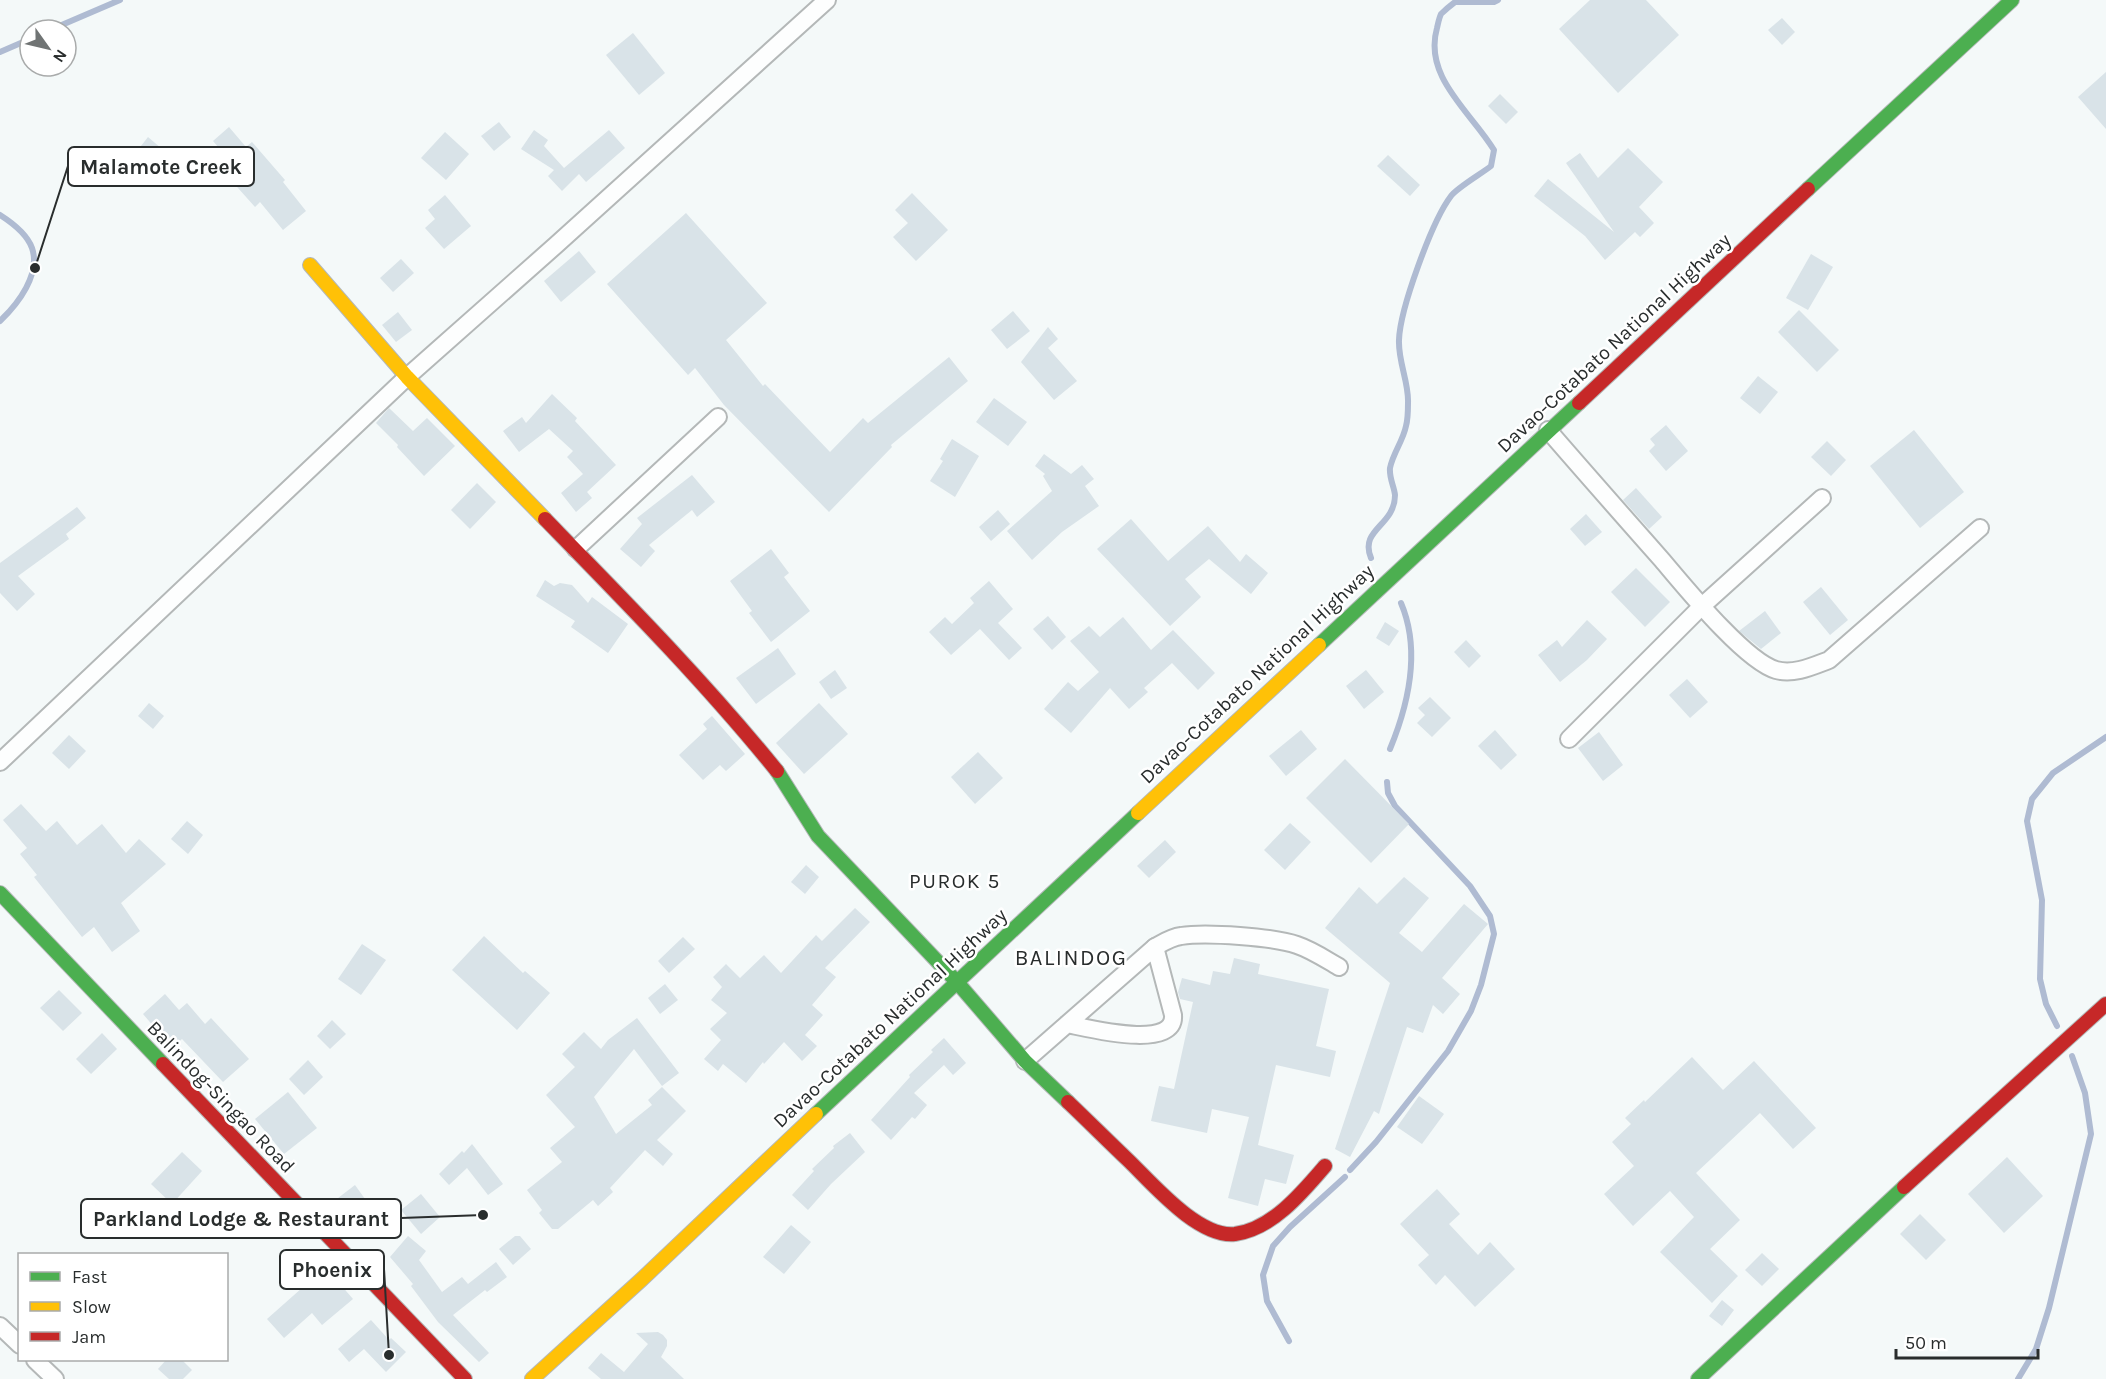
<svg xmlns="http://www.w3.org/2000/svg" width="2106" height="1379" font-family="Karla,sans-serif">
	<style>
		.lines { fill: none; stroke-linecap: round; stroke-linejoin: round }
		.stream { stroke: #afbbd2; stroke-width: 6 }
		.building { fill: #d9e3e8 }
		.street-casing { stroke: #b4b8b8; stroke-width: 20 }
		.fast-casing { stroke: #b4b8b8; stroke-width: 16 }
		.slow-casing { stroke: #b4b8b8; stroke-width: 16 }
		.jam-casing { stroke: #b4b8b8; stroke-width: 16 }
		.street { stroke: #fdfefe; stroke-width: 16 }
		.fast { stroke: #4caf50; stroke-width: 14 }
		.slow { stroke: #ffc107; stroke-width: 14 }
		.jam { stroke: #c62828; stroke-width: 14 }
		.labels { text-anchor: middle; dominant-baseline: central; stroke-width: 5; stroke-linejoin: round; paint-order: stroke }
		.street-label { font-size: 20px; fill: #292d2d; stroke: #fff }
		.neighbourhood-label { font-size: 21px; letter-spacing: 1.5px; fill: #292d2d; stroke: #fff }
		.quarter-label { font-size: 22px; letter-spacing: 1.5px; fill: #292d2d; stroke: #fff }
		.leader { fill: none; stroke: #292d2d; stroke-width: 2 }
		.callout-dot { fill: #292d2d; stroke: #fff; stroke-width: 2 }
		.callout { fill: #fff; stroke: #292d2d; stroke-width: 2 }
		.callout-label { font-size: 21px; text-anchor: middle; font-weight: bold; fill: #292d2d }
	</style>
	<rect width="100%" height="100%" fill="#f4f9f9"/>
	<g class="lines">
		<g class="stream">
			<path d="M 50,30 L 120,0"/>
			<path d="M 0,52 L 30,39"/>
			<path d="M 0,215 C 11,222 27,234 32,248 C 41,274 18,304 0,321"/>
			<path d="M 1371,558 C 1359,529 1395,526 1395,495 C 1394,486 1389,478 1390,468 C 1393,453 1403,441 1406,426 C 1408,419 1408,410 1408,403 C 1409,382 1398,362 1399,340 C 1400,309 1432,221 1451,196 C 1458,187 1481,174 1491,166 L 1494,150 C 1471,112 1423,77 1437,28 C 1438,24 1439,18 1441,14 C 1445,10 1451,5 1455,2 L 1494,2 L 1498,0"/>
			<path d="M 1390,749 C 1409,703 1421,650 1401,603"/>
			<path d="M 2057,1026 L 2046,1004 L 2040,979 L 2042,900 L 2027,821 L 2032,799 L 2053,773 L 2106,737"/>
			<path d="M 1350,1170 L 1376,1142 L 1448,1051 L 1471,1011 L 1481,985 L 1494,934 L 1490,916 L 1470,886 L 1395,806 L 1388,793 L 1387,782"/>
			<path d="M 1289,1341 L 1267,1301 L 1263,1275 L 1273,1246 L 1290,1227 L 1345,1177"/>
			<path d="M 2018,1379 L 2036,1349 L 2049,1308 L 2091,1134 L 2085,1093 L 2072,1056"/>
		</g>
	</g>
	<g class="building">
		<path d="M 1590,0 L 1646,0 L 1679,35 L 1618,93 L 1559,29 Z"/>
		<path d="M 1782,18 L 1795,32 L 1782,45 L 1768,30 Z"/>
		<path d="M 633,33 L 665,73 L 639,95 L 606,55 Z"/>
		<path d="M 2106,72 L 2106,129 L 2078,97 Z"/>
		<path d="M 1500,94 L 1518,112 L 1506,124 L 1488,106 Z"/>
		<path d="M 499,122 L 511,137 L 494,151 L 481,136 Z"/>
		<path d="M 229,127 L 246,147 L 252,142 L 285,180 L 283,182 L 306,211 L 283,230 L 260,202 L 255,207 L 221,169 L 230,161 L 213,141 Z"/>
		<path d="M 534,130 L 548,140 L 544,146 L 564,168 L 609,130 L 625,148 L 586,182 L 579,174 L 562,191 L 548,176 L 554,170 L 521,149 Z"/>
		<path d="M 445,132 L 469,154 L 446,180 L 421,158 Z"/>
		<path d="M 148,137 L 168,154 L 156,168 L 137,151 Z"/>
		<path d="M 1628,148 L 1663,182 L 1639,207 L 1654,223 L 1640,237 L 1635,232 L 1605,260 L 1585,236 L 1534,196 L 1548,179 L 1614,232 L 1566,163 L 1580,153 L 1598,178 Z"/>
		<path d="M 1388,155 L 1420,185 L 1410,196 L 1377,166 Z"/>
		<path d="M 912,193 L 948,230 L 916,261 L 893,237 L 908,223 L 895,210 Z"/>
		<path d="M 445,195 L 471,226 L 444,249 L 425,228 L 435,219 L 428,210 Z"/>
		<path d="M 686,213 L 767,303 L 726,340 L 763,386 L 765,384 L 830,452 L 863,418 L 868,423 L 949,357 L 968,381 L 891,445 L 892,447 L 829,512 L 724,405 L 695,368 L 688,375 L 607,284 Z"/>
		<path d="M 579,251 L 596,272 L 561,302 L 544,281 Z"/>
		<path d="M 1811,254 L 1833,267 L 1808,310 L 1786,298 Z"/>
		<path d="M 401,259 L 414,273 L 393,292 L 380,278 Z"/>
		<path d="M 1799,310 L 1839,350 L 1817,372 L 1778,332 Z"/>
		<path d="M 1013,311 L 1030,331 L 1007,349 L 991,330 Z"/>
		<path d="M 398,312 L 412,330 L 396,342 L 382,325 Z"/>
		<path d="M 1048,327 L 1058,339 L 1048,348 L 1077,381 L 1054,400 L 1021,362 Z"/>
		<path d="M 1758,376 L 1778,392 L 1760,414 L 1740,398 Z"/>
		<path d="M 552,394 L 577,418 L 575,421 L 616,465 L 587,492 L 592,498 L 576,512 L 561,493 L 583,474 L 567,457 L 573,451 L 549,429 L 519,452 L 503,431 L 522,417 L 526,423 Z"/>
		<path d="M 994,398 L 1027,422 L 1008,446 L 976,422 Z"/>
		<path d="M 389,408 L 413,431 L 427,418 L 455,446 L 424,476 L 397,447 L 398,445 L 376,423 Z"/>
		<path d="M 1666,425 L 1688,451 L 1666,471 L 1649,451 L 1655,445 L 1650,439 Z"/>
		<path d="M 1914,430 L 1964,492 L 1920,528 L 1870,466 Z"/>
		<path d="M 952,439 L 979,456 L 955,497 L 930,481 L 943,461 L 940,459 Z"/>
		<path d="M 1827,441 L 1846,460 L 1831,476 L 1811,457 Z"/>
		<path d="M 1044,454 L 1071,474 L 1082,465 L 1094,479 L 1085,486 L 1099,506 L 1062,532 L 1032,560 L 1007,531 L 1052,491 L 1043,476 L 1045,474 L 1035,466 Z"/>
		<path d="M 692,475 L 715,502 L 697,517 L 692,510 L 649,545 L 655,551 L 641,567 L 620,549 L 642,524 L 637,518 Z"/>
		<path d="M 477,483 L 496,502 L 470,529 L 451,510 Z"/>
		<path d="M 1636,488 L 1662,517 L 1649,529 L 1623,500 Z"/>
		<path d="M 77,507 L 86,518 L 66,534 L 69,539 L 18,576 L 35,594 L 17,611 L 0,593 L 0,563 Z"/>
		<path d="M 998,510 L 1010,524 L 991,541 L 979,527 Z"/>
		<path d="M 1586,514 L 1602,532 L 1585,546 L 1570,529 Z"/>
		<path d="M 1131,519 L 1168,561 L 1208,526 L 1240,562 L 1246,554 L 1268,573 L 1251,594 L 1209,559 L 1185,579 L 1201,597 L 1170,626 L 1097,549 Z"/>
		<path d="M 771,549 L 789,573 L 784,577 L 810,611 L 771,642 L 749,613 L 752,611 L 730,581 Z"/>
		<path d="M 1636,568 L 1670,602 L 1645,627 L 1611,592 Z"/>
		<path d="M 545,580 L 554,586 L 560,583 L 572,585 L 588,603 L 592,597 L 628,624 L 608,653 L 571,627 L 575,621 L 536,596 Z"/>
		<path d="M 989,581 L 1013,609 L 998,623 L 1022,648 L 1009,660 L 980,629 L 951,655 L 929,632 L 945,617 L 952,624 L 974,603 L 970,598 Z"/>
		<path d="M 1821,587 L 1848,620 L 1830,635 L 1803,602 Z"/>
		<path d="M 1765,611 L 1781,633 L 1761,649 L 1739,631 Z"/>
		<path d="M 1048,616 L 1066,637 L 1052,650 L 1033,629 Z"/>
		<path d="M 1123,617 L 1151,650 L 1173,630 L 1215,673 L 1198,690 L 1172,663 L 1144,688 L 1148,692 L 1129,709 L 1110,688 L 1071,733 L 1044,709 L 1068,682 L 1078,691 L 1099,672 L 1070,641 L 1089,626 L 1100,637 Z"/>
		<path d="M 1587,620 L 1607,639 L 1587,660 L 1560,682 L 1538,655 L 1557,640 L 1562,647 Z"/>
		<path d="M 1385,622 L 1399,631 L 1389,646 L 1376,638 Z"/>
		<path d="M 1466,640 L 1481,656 L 1469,668 L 1454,652 Z"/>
		<path d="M 778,648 L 796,674 L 756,704 L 736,678 Z"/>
		<path d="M 835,670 L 847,688 L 831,699 L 819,682 Z"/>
		<path d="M 1366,670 L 1384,692 L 1364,709 L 1346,686 Z"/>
		<path d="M 1687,679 L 1708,702 L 1690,718 L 1669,695 Z"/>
		<path d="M 1430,697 L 1451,718 L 1432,737 L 1417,723 L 1425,715 L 1418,708 Z"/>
		<path d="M 149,703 L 164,716 L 153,729 L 138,716 Z"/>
		<path d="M 819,703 L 848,734 L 804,774 L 776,743 Z"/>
		<path d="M 712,716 L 745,754 L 726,771 L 720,765 L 703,780 L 679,755 L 707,729 L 703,724 Z"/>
		<path d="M 1301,730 L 1317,749 L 1286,776 L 1269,756 Z"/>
		<path d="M 1495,730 L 1517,755 L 1501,770 L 1478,746 Z"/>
		<path d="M 1599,732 L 1623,765 L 1603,781 L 1578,748 Z"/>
		<path d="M 69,735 L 86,751 L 69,769 L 52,753 Z"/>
		<path d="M 978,752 L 1003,778 L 975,804 L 951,777 Z"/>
		<path d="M 1345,759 L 1409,824 L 1371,863 L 1306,798 Z"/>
		<path d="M 21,804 L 46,831 L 57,821 L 77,845 L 102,824 L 126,853 L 139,839 L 166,864 L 121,903 L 140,931 L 112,952 L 94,927 L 82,937 L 34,877 L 37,875 L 20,854 L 27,848 L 3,820 Z"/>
		<path d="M 187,821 L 203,835 L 188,854 L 171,839 Z"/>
		<path d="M 1290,823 L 1311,842 L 1285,870 L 1264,850 Z"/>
		<path d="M 1165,840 L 1176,852 L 1149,878 L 1137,866 Z"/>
		<path d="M 806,865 L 819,877 L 805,894 L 791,882 Z"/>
		<path d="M 1404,877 L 1429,898 L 1399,933 L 1422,952 L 1464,904 L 1488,924 L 1442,978 L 1460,994 L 1443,1014 L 1433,1005 L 1423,1033 L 1407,1027 L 1379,1114 L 1374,1111 L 1350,1157 L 1335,1149 L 1390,983 L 1325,928 L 1359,887 L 1377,904 Z"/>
		<path d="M 855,908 L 870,922 L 825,968 L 836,977 L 812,1005 L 823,1015 L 805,1035 L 817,1046 L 802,1061 L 784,1042 L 764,1064 L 763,1062 L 746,1083 L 723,1064 L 718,1071 L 704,1059 L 721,1040 L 710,1029 L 727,1013 L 711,1000 L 722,987 L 713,977 L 726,964 L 740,978 L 764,955 L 781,973 L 816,935 L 822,941 Z"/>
		<path d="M 484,936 L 523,973 L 525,971 L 550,993 L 517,1030 L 452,970 Z"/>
		<path d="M 683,937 L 695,949 L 669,973 L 658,961 Z"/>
		<path d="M 362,944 L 386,960 L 361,995 L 338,979 Z"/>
		<path d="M 1234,958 L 1260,964 L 1258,974 L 1329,989 L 1316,1046 L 1336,1051 L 1330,1077 L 1276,1065 L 1258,1145 L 1294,1155 L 1286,1184 L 1265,1179 L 1258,1206 L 1228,1198 L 1249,1117 L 1212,1109 L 1207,1133 L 1151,1121 L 1159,1086 L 1174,1089 L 1193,1002 L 1180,999 L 1178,992 L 1182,978 L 1210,985 L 1213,971 L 1230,974 Z"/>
		<path d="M 665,984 L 678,1000 L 660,1014 L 648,998 Z"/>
		<path d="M 59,990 L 82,1013 L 63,1031 L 40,1008 Z"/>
		<path d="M 165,994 L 179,1010 L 187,1003 L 205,1024 L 211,1018 L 249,1059 L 223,1082 L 182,1039 L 172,1048 L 143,1014 Z"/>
		<path d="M 637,1018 L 679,1073 L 662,1086 L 634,1049 L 594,1097 L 616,1134 L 652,1105 L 648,1100 L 662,1087 L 686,1111 L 657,1140 L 673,1154 L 663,1166 L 645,1150 L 610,1188 L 613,1192 L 598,1206 L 593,1200 L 558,1229 L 552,1229 L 539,1213 L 542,1210 L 527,1190 L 562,1162 L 550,1148 L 575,1127 L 546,1095 L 575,1067 L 562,1054 L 584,1032 L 601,1049 L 608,1040 Z"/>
		<path d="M 332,1020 L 346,1034 L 330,1049 L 317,1036 Z"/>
		<path d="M 102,1033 L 117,1049 L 91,1074 L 76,1059 Z"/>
		<path d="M 944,1038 L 966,1063 L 953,1075 L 944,1065 L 914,1093 L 927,1105 L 915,1119 L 912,1117 L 891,1140 L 871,1120 L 910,1077 L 909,1075 L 933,1052 L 931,1050 Z"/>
		<path d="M 1692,1057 L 1723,1090 L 1754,1061 L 1816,1128 L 1793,1149 L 1760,1113 L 1696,1173 L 1740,1220 L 1710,1249 L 1738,1276 L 1712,1303 L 1660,1252 L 1694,1217 L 1670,1191 L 1633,1226 L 1604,1194 L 1634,1166 L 1612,1142 L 1631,1124 L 1625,1118 L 1644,1100 L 1645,1102 Z"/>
		<path d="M 308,1060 L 323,1077 L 304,1095 L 289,1079 Z"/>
		<path d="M 288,1092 L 317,1128 L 284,1154 L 255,1119 Z"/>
		<path d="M 1419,1096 L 1444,1114 L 1422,1144 L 1397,1127 Z"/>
		<path d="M 850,1133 L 865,1152 L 831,1184 L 808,1210 L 792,1195 L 814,1171 L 812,1169 L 834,1148 L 833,1146 Z"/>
		<path d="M 472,1144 L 503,1184 L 488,1195 L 467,1168 L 449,1185 L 439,1174 L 462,1151 L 464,1153 Z"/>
		<path d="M 182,1152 L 202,1171 L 172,1204 L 151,1184 Z"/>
		<path d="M 2007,1157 L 2043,1196 L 2004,1233 L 1968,1194 Z"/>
		<path d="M 355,1185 L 370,1206 L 344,1225 L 329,1205 Z"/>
		<path d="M 1437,1189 L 1460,1214 L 1449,1224 L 1478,1255 L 1490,1242 L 1515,1269 L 1475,1307 L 1445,1275 L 1436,1285 L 1418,1265 L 1429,1255 L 1400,1224 Z"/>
		<path d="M 421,1194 L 440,1217 L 421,1234 L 401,1210 Z"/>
		<path d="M 1920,1214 L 1946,1240 L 1926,1260 L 1900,1234 Z"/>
		<path d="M 791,1225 L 811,1242 L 784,1274 L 763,1257 Z"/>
		<path d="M 408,1236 L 426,1251 L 419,1260 L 442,1292 L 462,1277 L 468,1284 L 496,1262 L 507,1277 L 487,1292 L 485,1290 L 453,1315 L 489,1353 L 479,1362 L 438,1322 L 411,1286 L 413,1284 L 390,1257 Z"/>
		<path d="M 515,1236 L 520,1236 L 531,1249 L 513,1265 L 499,1249 Z"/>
		<path d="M 1762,1253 L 1779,1269 L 1762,1286 L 1745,1270 Z"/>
		<path d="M 309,1264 L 334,1289 L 340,1284 L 353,1299 L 322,1325 L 312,1313 L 284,1338 L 267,1319 L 302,1288 L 294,1280 Z"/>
		<path d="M 1722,1300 L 1734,1310 L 1722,1326 L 1709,1316 Z"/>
		<path d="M 371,1320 L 389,1340 L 391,1338 L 406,1352 L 386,1372 L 364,1349 L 349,1362 L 338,1349 Z"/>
		<path d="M 658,1332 L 663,1335 L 667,1340 L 667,1346 L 661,1357 L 684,1379 L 601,1379 L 588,1368 L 601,1353 L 624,1372 L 648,1344 L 636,1333 Z"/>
		<path d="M 167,1359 L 181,1359 L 192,1370 L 183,1379 L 169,1379 L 158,1369 Z"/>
	</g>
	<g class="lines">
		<defs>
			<g id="street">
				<path d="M 1548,430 C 1586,474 1624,517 1662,560 C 1685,587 1745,661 1776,670 C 1794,675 1813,666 1829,660 L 1980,528"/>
				<path d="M 576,549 L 718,417"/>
				<path d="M 1569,739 L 1702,606 L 1822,498"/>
				<path d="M 0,762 L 407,377 L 556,245 L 827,0"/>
				<path d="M 1155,947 C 1164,942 1172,937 1181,936 C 1206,932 1274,937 1297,945 C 1312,950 1325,959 1339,967"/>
				<path d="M 1025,1061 L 1155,947 L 1173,1015 C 1176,1051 1088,1028 1067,1024"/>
				<path d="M 0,1326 L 20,1345"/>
				<path d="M 35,1360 L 55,1379"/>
			</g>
			<g id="fast">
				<path d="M 1808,189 L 2012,0"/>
				<path d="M 1319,645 L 1579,403"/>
				<path d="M 777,771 L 818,836 L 956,981 L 1025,1061 L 1068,1102"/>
				<path d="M 0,893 L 163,1064"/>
				<path d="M 816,1114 L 1138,813"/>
				<path d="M 1698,1379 L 1904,1187"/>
			</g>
			<g id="slow">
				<path d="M 310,265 L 407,377 L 545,519"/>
				<path d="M 1138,813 L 1319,645"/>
				<path d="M 532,1379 L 641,1280 L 816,1114"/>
			</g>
			<g id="jam">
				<path d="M 1579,403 L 1808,189"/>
				<path d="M 545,519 C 625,601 705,682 777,771"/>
				<path d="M 163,1064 L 465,1379"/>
				<path d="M 1068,1102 C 1088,1121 1108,1141 1128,1160 C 1152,1183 1198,1238 1235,1234 C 1272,1229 1302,1193 1325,1166"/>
				<path d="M 1904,1187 L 2106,1004"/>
			</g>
		</defs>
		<use href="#street" class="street-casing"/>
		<use href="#fast" class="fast-casing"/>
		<use href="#slow" class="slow-casing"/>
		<use href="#jam" class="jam-casing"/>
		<use href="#street" class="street"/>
		<use href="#fast" class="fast"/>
		<use href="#slow" class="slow"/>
		<use href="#jam" class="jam"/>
	</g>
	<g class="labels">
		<g class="street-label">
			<text transform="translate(1614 343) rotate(-43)">Davao-Cotabato National Highway</text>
			<text transform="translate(1257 674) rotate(-43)">Davao-Cotabato National Highway</text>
			<text transform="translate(890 1018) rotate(-43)">Davao-Cotabato National Highway</text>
			<text transform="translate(221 1097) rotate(46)">Balindog-Singao Road</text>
		</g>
		<g class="neighbourhood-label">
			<text x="955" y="881">PUROK 5</text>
		</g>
		<g class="quarter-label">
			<text x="1071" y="958">BALINDOG</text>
		</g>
	</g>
	<path class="leader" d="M35 268L68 166M483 1215L401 1218M389 1355L384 1269"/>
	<g class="callout-dot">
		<circle cx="35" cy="268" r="6"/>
		<circle cx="483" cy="1215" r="6"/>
		<circle cx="389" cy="1355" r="6"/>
	</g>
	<g class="callout">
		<rect x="68" y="147" width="186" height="39" rx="6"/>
		<rect x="81" y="1199" width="320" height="39" rx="6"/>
		<rect x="280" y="1250" width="104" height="39" rx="6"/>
	</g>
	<g class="callout-label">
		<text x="161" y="174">Malamote Creek</text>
		<text x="241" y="1226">Parkland Lodge &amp; Restaurant</text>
		<text x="332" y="1277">Phoenix</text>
	</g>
	<rect x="18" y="1253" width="210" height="108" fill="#ffffff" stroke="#a9abab" stroke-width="1.5"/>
	<rect x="30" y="1272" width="30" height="9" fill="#4caf50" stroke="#a9abab" stroke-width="1.5"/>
	<text x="72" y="1283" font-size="18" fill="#292d2d">Fast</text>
	<rect x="30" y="1302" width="30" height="9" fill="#ffc107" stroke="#a9abab" stroke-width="1.5"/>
	<text x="72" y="1313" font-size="18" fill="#292d2d">Slow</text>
	<rect x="30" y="1332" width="30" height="9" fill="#c62828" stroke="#a9abab" stroke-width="1.5"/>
	<text x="72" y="1343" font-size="18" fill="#292d2d">Jam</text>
	<g transform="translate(48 48) rotate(124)"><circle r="28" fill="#ffffff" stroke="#a9abab" stroke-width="1.5"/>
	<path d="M0-4.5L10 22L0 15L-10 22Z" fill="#707474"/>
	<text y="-9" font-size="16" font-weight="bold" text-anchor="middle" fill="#292d2d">N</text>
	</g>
	<path d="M1896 1349v9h142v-9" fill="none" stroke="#292d2d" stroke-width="3"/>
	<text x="1905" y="1349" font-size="18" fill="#292d2d" stroke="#ffffff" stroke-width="4.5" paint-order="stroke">50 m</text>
</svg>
